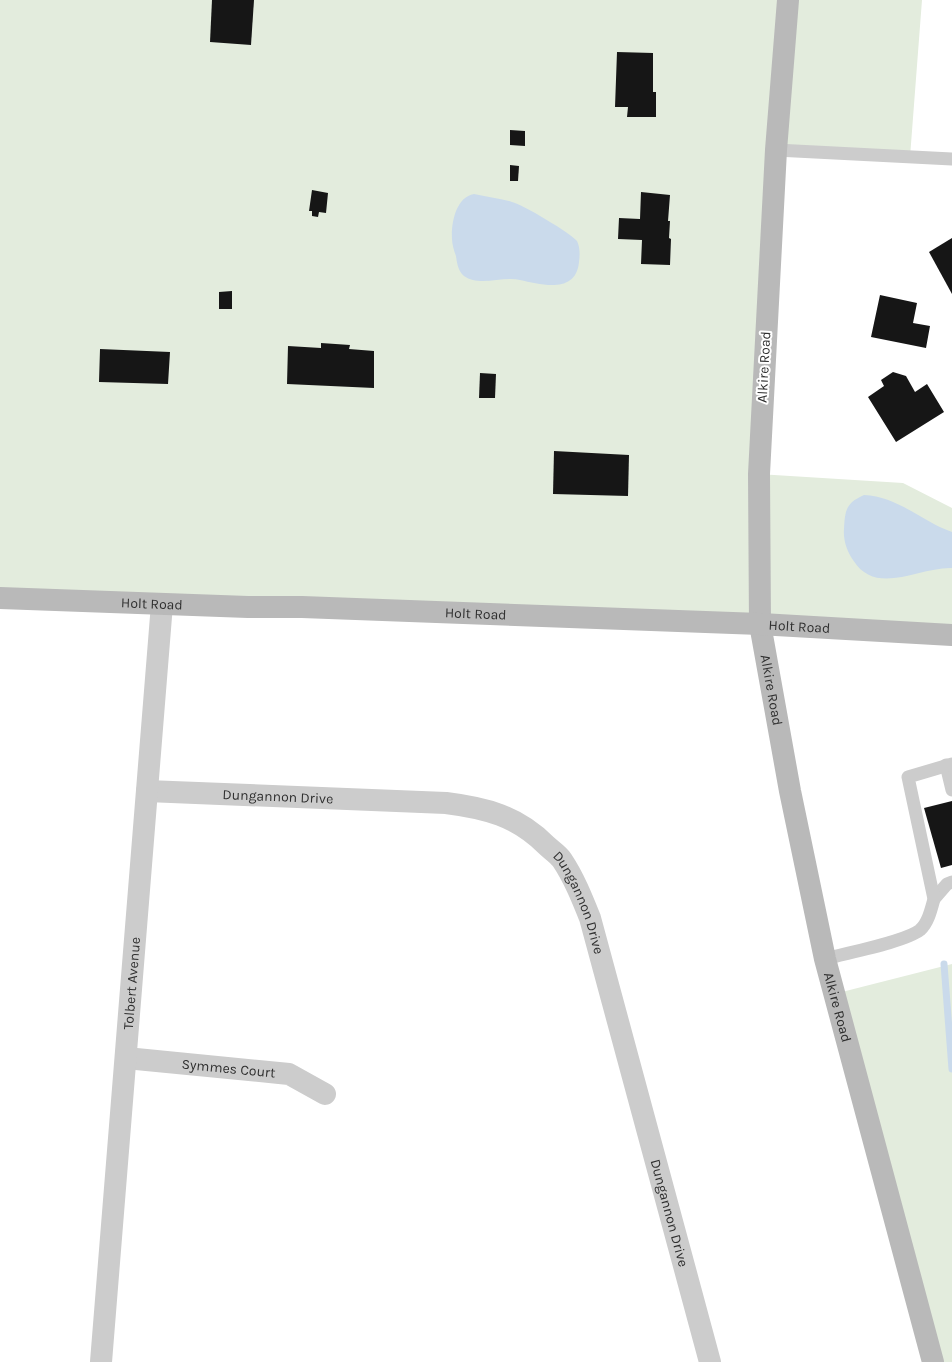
<svg xmlns="http://www.w3.org/2000/svg" width="952" height="1362" font-family="Karla,sans-serif">
	<style>
		.green { fill: #e3ecdd }
		.water { fill: #cadaeb }
		.lines { fill: none; stroke-linecap: round; stroke-linejoin: round }
		.stream { stroke: #cadaeb; stroke-width: 7 }
		.building { fill: #161616 }
		.service { stroke: #ccc; stroke-width: 13 }
		.minor { stroke: #ccc; stroke-width: 22 }
		.secondary { stroke: #b9b9b9; stroke-width: 22 }
		.labels { text-anchor: middle; dominant-baseline: central; stroke-width: 4; stroke-linejoin: round; paint-order: stroke }
		.street-label { font-size: 14px; fill: #2f2f2f; stroke: #fff }
	</style>
	<rect width="100%" height="100%" fill="#fff"/>
	<g class="green">
		<path d="M 0,0 L 922,0 L 910,157 L 776,150 L 759,474 L 903,483 L 952,508 L 952,635 L 0,591 Z"/>
		<path d="M 952,964 L 952,1362 L 933,1362 L 834,994 Z"/>
	</g>
	<g class="water">
		<path d="M 474,194 C 486,197 500,198 512,202 C 522,204 572,234 577,241 C 580,247 580,255 579,262 C 576,294 542,285 520,280 C 503,276 479,287 464,276 C 458,271 457,263 456,256 C 454,251 452,244 452,239 C 451,223 456,197 474,194 Z"/>
		<path d="M 864,495 C 897,496 921,521 952,532 L 952,568 C 918,567 876,597 853,560 C 847,551 843,540 844,529 C 845,510 846,503 864,495 Z"/>
	</g>
	<g class="lines">
		<path class="stream" d="M 944,964 L 952,1069"/>
	</g>
	<g class="building">
		<path d="M 212,0 L 254,0 L 251,45 L 210,42 Z"/>
		<path d="M 617,52 L 653,53 L 653,92 L 656,92 L 656,117 L 627,117 L 628,107 L 615,107 Z"/>
		<path d="M 510,130 L 525,131 L 525,146 L 510,145 Z"/>
		<path d="M 510,165 L 519,166 L 518,181 L 510,181 Z"/>
		<path d="M 312,190 L 328,193 L 326,213 L 319,212 L 318,217 L 312,216 L 312,211 L 309,211 Z"/>
		<path d="M 641,192 L 670,195 L 668,221 L 670,221 L 669,238 L 671,239 L 670,265 L 641,264 L 642,240 L 618,239 L 619,218 L 640,219 Z"/>
		<path d="M 952,238 L 952,294 L 929,252 Z"/>
		<path d="M 232,291 L 232,309 L 219,309 L 219,292 Z"/>
		<path d="M 880,295 L 917,303 L 913,323 L 930,326 L 926,348 L 871,337 Z"/>
		<path d="M 321,343 L 350,345 L 349,349 L 374,351 L 374,388 L 287,384 L 288,346 L 321,348 Z"/>
		<path d="M 100,349 L 170,352 L 168,384 L 99,382 Z"/>
		<path d="M 893,372 L 906,376 L 915,392 L 927,384 L 944,412 L 896,442 L 868,397 L 884,386 L 881,380 Z"/>
		<path d="M 480,373 L 496,374 L 495,398 L 479,398 Z"/>
		<path d="M 554,451 L 629,455 L 628,496 L 553,494 Z"/>
		<path d="M 952,801 L 952,865 L 941,868 L 924,808 Z"/>
	</g>
	<g class="lines">
		<g class="service">
			<path d="M 776,150 L 952,159"/>
			<path d="M 946,765 L 952,790"/>
			<path d="M 934,899 L 947,884 L 952,882"/>
			<path d="M 825,959 C 846,953 905,942 920,930 C 928,923 931,910 934,899 L 908,777 L 952,764"/>
		</g>
		<g class="minor">
			<path id="s1" d="M 147,791 L 446,803 C 486,808 517,816 546,845 C 551,850 558,854 562,860 C 574,878 582,898 590,918 L 710,1362"/>
			<path id="s2" d="M 126,1058 L 289,1074 L 325,1094"/>
			<path id="s3" d="M 101,1362 L 162,604"/>
		</g>
		<g class="secondary">
			<path id="s4" d="M 788,0 L 776,150 L 759,474 L 760,624 L 790,791 L 825,959 L 933,1362"/>
			<path id="s5" d="M 0,598 L 248,607 L 302,607 L 760,624 L 952,635"/>
		</g>
	</g>
	<g class="labels">
		<g class="street-label">
			<text transform="translate(764 367) rotate(-87)">Alkire Road</text>
			<text stroke="none"><textPath href="#s5" startOffset="152">Holt Road</textPath></text>
			<text stroke="none"><textPath href="#s5" startOffset="476">Holt Road</textPath></text>
			<text stroke="none"><textPath href="#s5" startOffset="800">Holt Road</textPath></text>
			<text stroke="none"><textPath href="#s4" startOffset="692">Alkire Road</textPath></text>
			<text stroke="none"><textPath href="#s1" startOffset="131">Dungannon Drive</textPath></text>
			<text stroke="none"><textPath href="#s1" startOffset="478">Dungannon Drive</textPath></text>
			<text stroke="none"><textPath href="#s3" startOffset="380">Tolbert Avenue</textPath></text>
			<text stroke="none"><textPath href="#s4" startOffset="1016">Alkire Road</textPath></text>
			<text stroke="none"><textPath href="#s2" startOffset="103">Symmes Court</textPath></text>
			<text stroke="none"><textPath href="#s1" startOffset="802">Dungannon Drive</textPath></text>
		</g>
	</g>
</svg>
